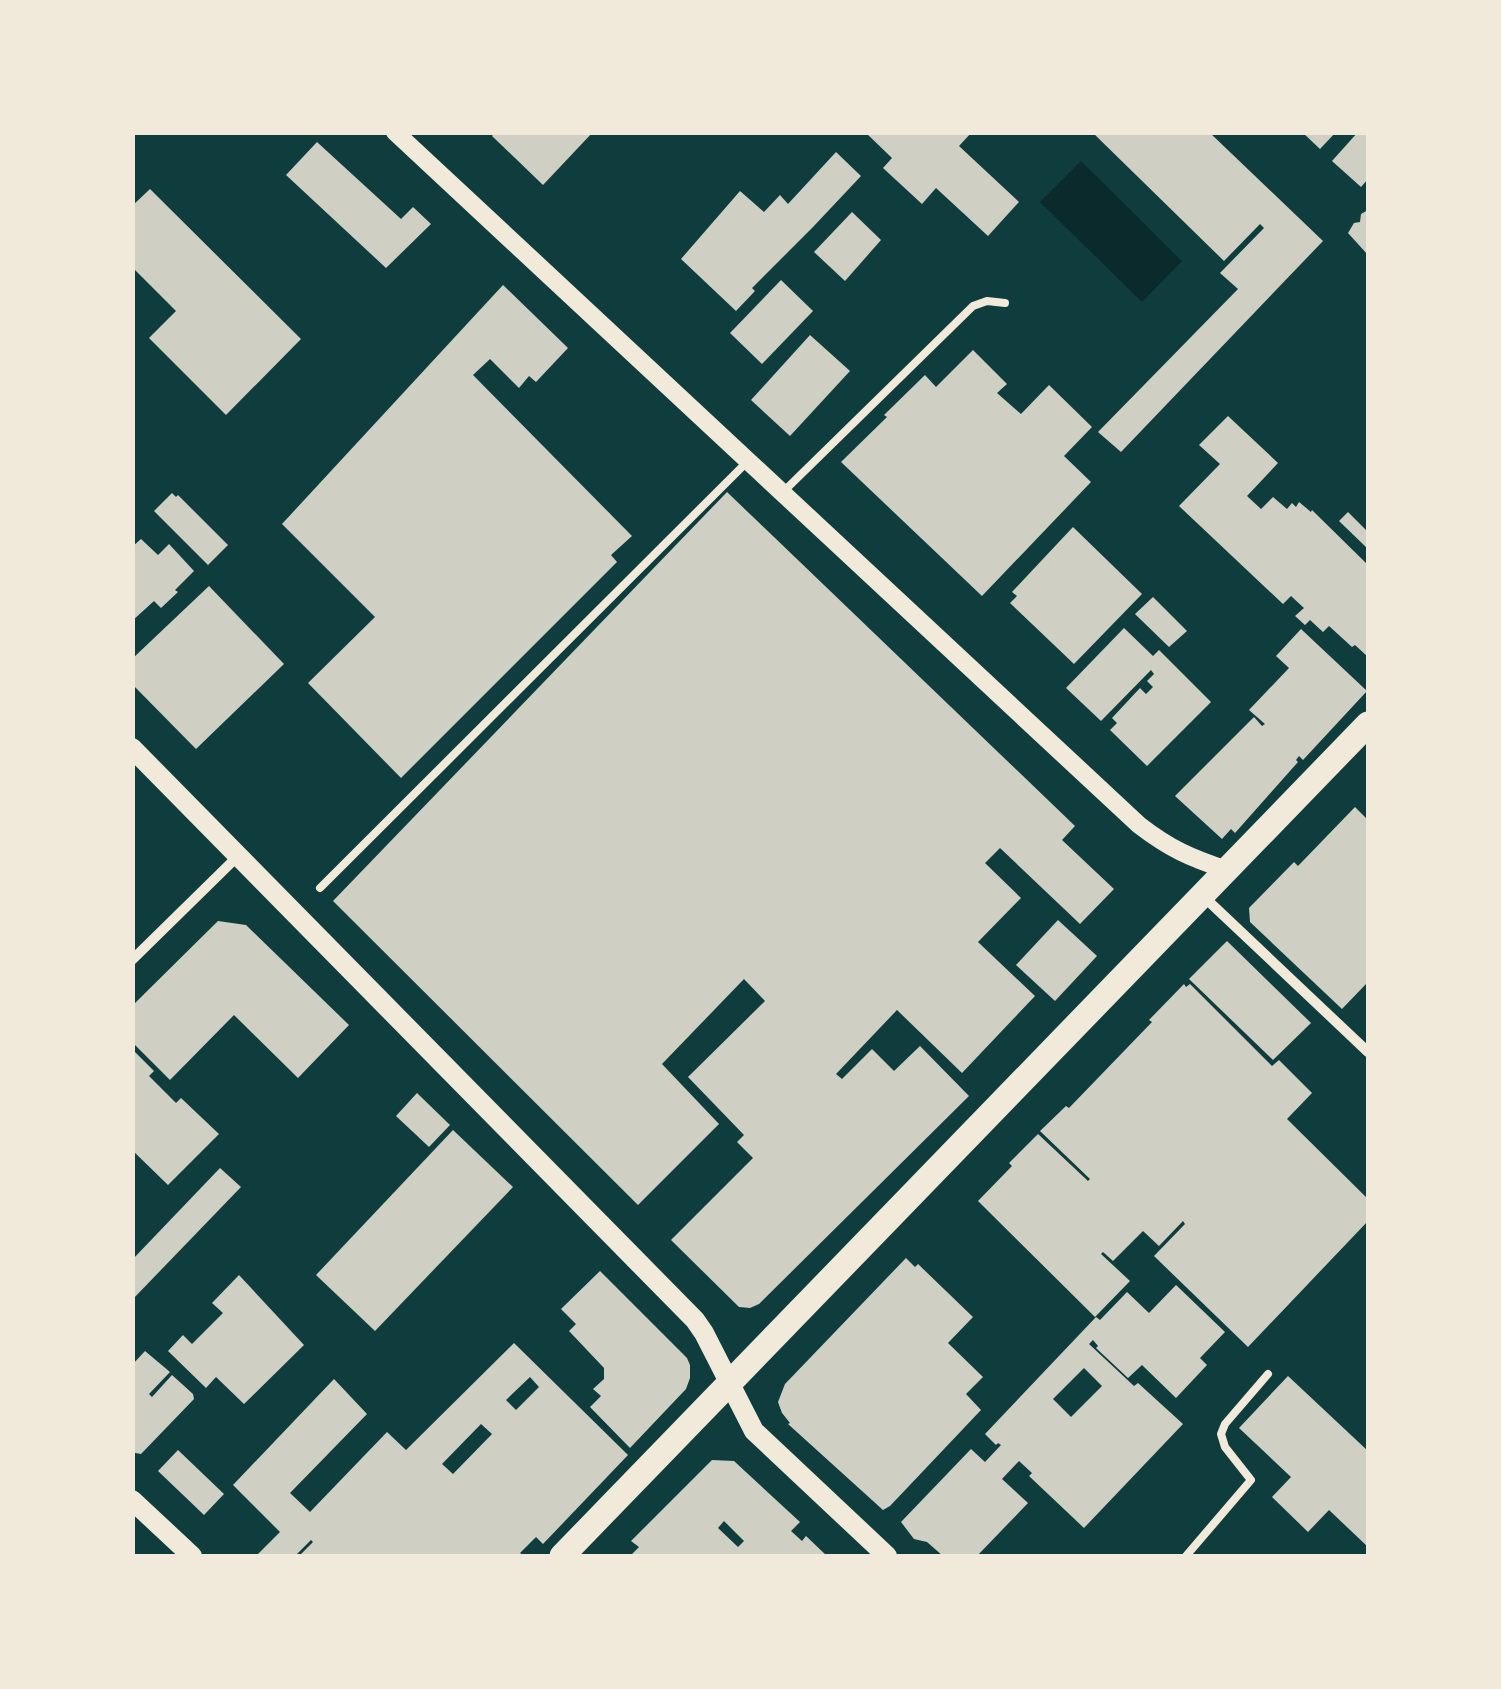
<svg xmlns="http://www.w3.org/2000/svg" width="1501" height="1689" font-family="'Open Sans',sans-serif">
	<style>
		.water { fill: #0a2a2b }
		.building { fill: #cfcfc3; fill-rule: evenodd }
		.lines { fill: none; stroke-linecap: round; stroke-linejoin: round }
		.service { stroke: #f1e9da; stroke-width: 8 }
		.minor { stroke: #f1e9da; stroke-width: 10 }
		.tertiary { stroke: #f1e9da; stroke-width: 18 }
		.secondary { stroke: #f1e9da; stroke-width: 20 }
		.primary { stroke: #f1e9da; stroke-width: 25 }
	</style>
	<rect width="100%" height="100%" fill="#0f3d3e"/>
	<path class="water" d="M 1081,161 L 1182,261 L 1142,302 L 1040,202 Z"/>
	<g class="building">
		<path d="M 495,132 L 593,132 L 543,185 L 492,136 Z"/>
		<path d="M 865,132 L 972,132 L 959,146 L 1019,202 L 988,236 L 936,188 L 922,204 L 883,168 L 892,158 Z"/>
		<path d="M 1092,132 L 1209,132 L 1323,241 L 1121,452 L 1098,432 L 1238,289 L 1220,273 L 1264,228 L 1260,224 L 1224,261 Z"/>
		<path d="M 1302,132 L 1336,132 L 1320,149 Z"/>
		<path d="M 1358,132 L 1368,132 L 1368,179 L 1361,187 L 1332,161 Z"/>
		<path d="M 317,142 L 401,219 L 413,207 L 431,224 L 386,268 L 286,175 Z"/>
		<path d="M 836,152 L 861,176 L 813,227 L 752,288 L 755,291 L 736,311 L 681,259 L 740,191 L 764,212 L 780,195 L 788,204 Z"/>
		<path d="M 150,189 L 301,339 L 226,415 L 149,338 L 176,311 L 132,267 L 132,206 Z"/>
		<path d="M 1368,210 L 1368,255 L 1348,233 L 1354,223 L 1360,222 L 1361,214 Z"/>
		<path d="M 852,212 L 881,240 L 845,281 L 814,252 Z"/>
		<path d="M 781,280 L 813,311 L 762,364 L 730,333 Z"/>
		<path d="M 503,285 L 568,348 L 536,382 L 529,376 L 519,388 L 490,359 L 473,375 L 632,536 L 611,555 L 617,562 L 401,778 L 308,683 L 375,617 L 282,524 Z"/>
		<path d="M 810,335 L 850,371 L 790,436 L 751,400 Z"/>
		<path d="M 973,350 L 1007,384 L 997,393 L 1021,414 L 1049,385 L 1092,427 L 1064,456 L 1091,482 L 982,596 L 841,462 L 887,417 L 884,415 L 925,375 L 936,387 Z"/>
		<path d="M 1228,416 L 1278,463 L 1247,496 L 1261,509 L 1273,497 L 1287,509 L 1292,503 L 1296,507 L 1299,502 L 1311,512 L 1312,510 L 1368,565 L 1368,657 L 1355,645 L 1352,647 L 1329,626 L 1323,632 L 1310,620 L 1305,625 L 1295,616 L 1304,608 L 1291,596 L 1283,604 L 1179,506 L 1220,464 L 1199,445 Z"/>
		<path d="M 727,492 L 1075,826 L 1062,840 L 1114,889 L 1080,924 L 1000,848 L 985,863 L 1021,898 L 978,942 L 1035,996 L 962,1073 L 897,1010 L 836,1074 L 842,1079 L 872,1049 L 894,1071 L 920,1046 L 969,1096 L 759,1304 L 750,1308 L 739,1307 L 671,1240 L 753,1158 L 737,1142 L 744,1135 L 688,1077 L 765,1001 L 744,979 L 662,1064 L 719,1124 L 638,1205 L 333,901 Z"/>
		<path d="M 172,493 L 176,497 L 178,495 L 228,545 L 208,565 L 154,511 Z"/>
		<path d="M 1348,512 L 1368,532 L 1368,549 L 1339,521 Z"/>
		<path d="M 1073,527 L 1142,594 L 1074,664 L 1010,603 L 1017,596 L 1012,592 Z"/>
		<path d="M 141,539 L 158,555 L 169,544 L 194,571 L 175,590 L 178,592 L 161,608 L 154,601 L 132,621 L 132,547 Z"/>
		<path d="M 209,586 L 284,664 L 196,749 L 132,684 L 132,659 Z"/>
		<path d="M 1153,597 L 1187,631 L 1169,647 L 1135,614 Z"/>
		<path d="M 1124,628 L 1153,656 L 1159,650 L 1211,702 L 1147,766 L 1110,730 L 1117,723 L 1112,718 L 1140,688 L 1146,694 L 1153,687 L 1147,681 L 1154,674 L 1151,670 L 1101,721 L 1066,688 Z"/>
		<path d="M 1301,629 L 1367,691 L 1303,760 L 1299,756 L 1296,760 L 1298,762 L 1235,833 L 1231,829 L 1222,839 L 1175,796 L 1254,717 L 1262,726 L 1265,724 L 1249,710 L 1289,668 L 1276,656 Z"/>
		<path d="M 1355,807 L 1368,820 L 1368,927 L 1367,929 L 1368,987 L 1366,984 L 1342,1009 L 1250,922 L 1249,908 L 1294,862 L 1298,866 Z"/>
		<path d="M 1058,920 L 1097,956 L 1055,1001 L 1016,965 Z"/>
		<path d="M 218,921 L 246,925 L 349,1025 L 298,1078 L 234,1015 L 170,1080 L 132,1042 L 132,1006 Z"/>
		<path d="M 1227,941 L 1311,1023 L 1273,1060 L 1189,979 Z"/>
		<path d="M 1184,984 L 1186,987 L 1190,984 L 1272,1066 L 1279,1060 L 1312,1093 L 1287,1119 L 1368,1199 L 1368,1221 L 1248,1347 L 1154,1256 L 1185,1224 L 1183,1221 L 1159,1246 L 1143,1231 L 1113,1261 L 1103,1252 L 1101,1254 L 1130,1281 L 1095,1317 L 978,1201 L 1012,1166 L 1009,1163 L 1038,1134 L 1088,1181 L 1090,1179 L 1040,1131 L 1066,1106 L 1069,1108 L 1152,1022 L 1149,1020 Z"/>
		<path d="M 132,1049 L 154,1071 L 149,1076 L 176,1103 L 181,1098 L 219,1134 L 168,1185 L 132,1150 Z"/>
		<path d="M 417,1093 L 450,1125 L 429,1147 L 396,1116 Z"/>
		<path d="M 453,1130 L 513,1187 L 375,1331 L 316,1275 Z"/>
		<path d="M 220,1168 L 241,1187 L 132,1300 L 132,1260 Z"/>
		<path d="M 906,1258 L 915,1267 L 918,1264 L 973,1317 L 948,1343 L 983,1377 L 966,1394 L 981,1410 L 890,1506 L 883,1510 L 788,1424 L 790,1423 L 782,1413 L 778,1402 L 785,1384 Z"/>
		<path d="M 600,1271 L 687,1358 L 690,1365 L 690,1378 L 686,1389 L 630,1448 L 590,1407 L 601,1396 L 593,1389 L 604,1379 L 604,1368 L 569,1331 L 576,1324 L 561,1309 Z"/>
		<path d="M 239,1275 L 304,1345 L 244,1404 L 216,1377 L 206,1388 L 168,1351 L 183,1335 L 192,1344 L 223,1313 L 212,1303 Z"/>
		<path d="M 1176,1285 L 1225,1332 L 1200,1358 L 1207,1365 L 1176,1398 L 1142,1365 L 1128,1378 L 1096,1348 L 1098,1346 L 1093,1340 L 1089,1344 L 1134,1386 L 1138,1383 L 1183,1424 L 1084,1528 L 1029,1476 L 1032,1473 L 1019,1461 L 1002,1479 L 1028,1503 L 977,1556 L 943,1556 L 927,1542 L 914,1539 L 901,1522 L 971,1449 L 985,1462 L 1001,1445 L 998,1443 L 996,1445 L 985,1434 L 1096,1317 L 1100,1320 L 1127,1292 L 1149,1313 ZM 1084,1368 L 1102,1386 L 1071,1417 L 1053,1399 Z"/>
		<path d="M 514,1343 L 628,1455 L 543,1544 L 536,1537 L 520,1553 L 524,1556 L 299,1556 L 313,1542 L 311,1540 L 295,1556 L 256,1556 L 280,1532 L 233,1485 L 334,1379 L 367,1414 L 290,1493 L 310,1512 L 387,1432 L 406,1450 ZM 530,1377 L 539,1387 L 516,1410 L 506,1400 ZM 481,1424 L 492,1434 L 453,1474 L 442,1464 Z"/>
		<path d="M 145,1351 L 170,1372 L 149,1394 L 152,1397 L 172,1375 L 193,1394 L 194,1399 L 141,1454 L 135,1453 L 132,1447 L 132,1365 Z"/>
		<path d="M 1288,1376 L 1368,1451 L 1368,1547 L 1329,1510 L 1308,1532 L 1272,1497 L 1291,1477 L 1239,1428 Z"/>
		<path d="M 178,1450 L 224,1494 L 204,1515 L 158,1471 Z"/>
		<path d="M 712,1460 L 734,1461 L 800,1522 L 791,1531 L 802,1541 L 806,1536 L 827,1556 L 630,1556 L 639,1547 L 631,1541 ZM 724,1521 L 744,1541 L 738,1547 L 718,1528 Z"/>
	</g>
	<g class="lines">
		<g class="service">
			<path d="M 782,493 L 973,306 L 987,301 L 1005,303"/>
			<path d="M 320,888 L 748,461"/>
			<path d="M 1186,1556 L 1251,1480 L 1225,1447 L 1221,1434 L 1225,1424 L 1268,1374"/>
		</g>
		<g class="minor">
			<path d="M 1203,896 L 1368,1052"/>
			<path d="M 132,960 L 238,856"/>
		</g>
		<path class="tertiary" d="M 395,132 L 1139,825 C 1170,849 1191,858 1227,870"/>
		<g class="secondary">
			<path d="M 132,748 L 695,1320 L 704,1333 L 754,1431 L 887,1556"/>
			<path d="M 132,1500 L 192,1556"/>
		</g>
		<path class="primary" d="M 562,1556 L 1368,724"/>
	</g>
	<rect width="1501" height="1689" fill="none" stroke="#f1e9da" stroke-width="270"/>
</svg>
